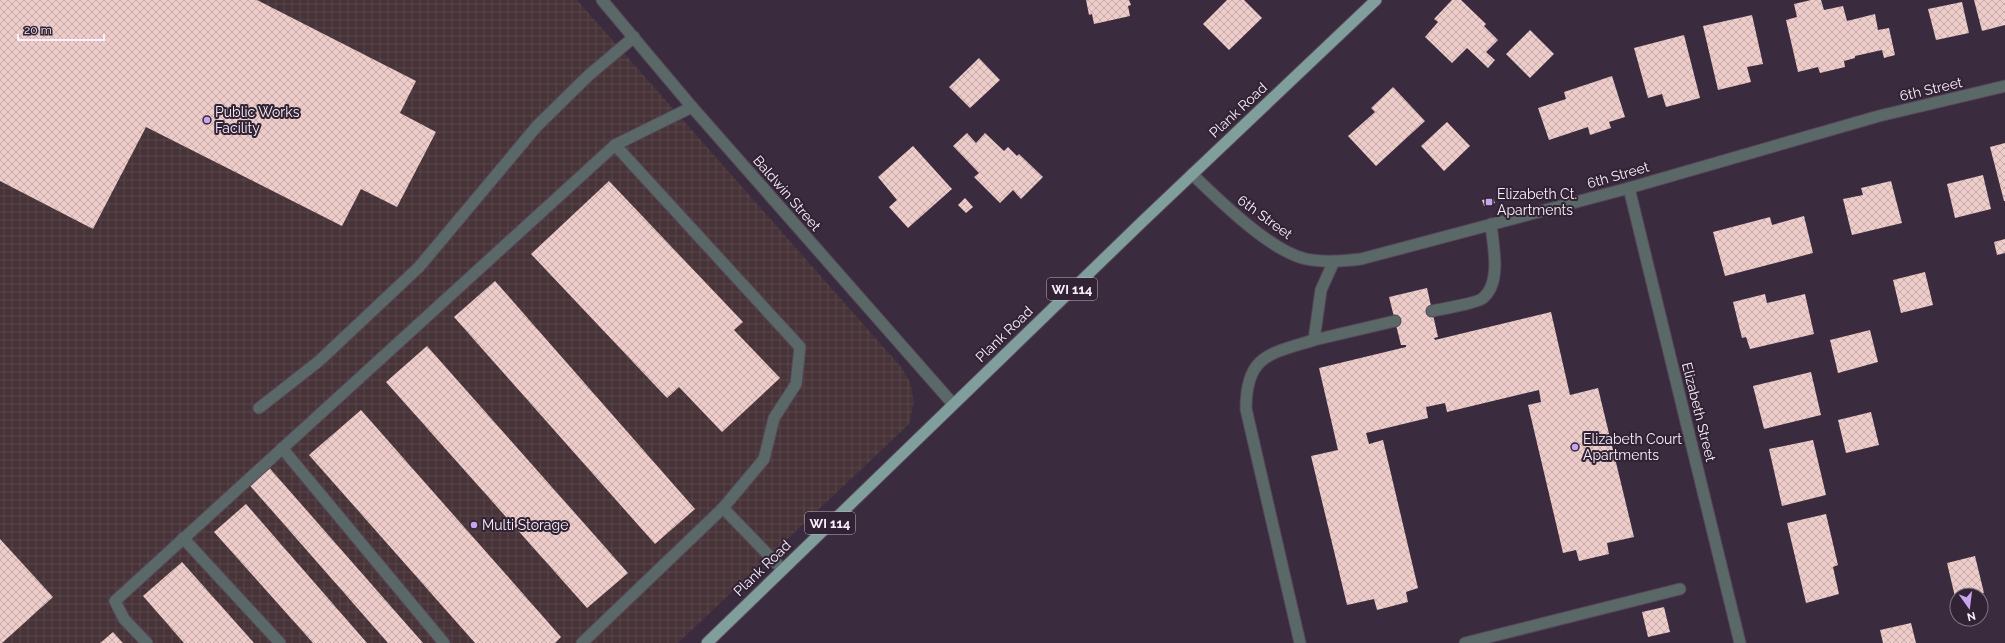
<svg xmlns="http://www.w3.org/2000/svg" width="2005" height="643" font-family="Raleway,sans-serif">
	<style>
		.industrial { fill: url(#industrial-grid) }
		.building { fill: url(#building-cross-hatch) }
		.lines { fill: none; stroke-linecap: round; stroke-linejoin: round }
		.service-casing { stroke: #564759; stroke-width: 13 }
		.minor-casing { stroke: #564759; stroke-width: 13 }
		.primary-casing { stroke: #564759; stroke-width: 13 }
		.service { stroke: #5a6968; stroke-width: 11 }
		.minor { stroke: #5a6968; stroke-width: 11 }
		.primary { stroke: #809e9c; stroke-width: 11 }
		.poi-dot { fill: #c7a6ef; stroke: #312234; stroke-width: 1.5 }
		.labels { text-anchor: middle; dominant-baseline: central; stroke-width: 4; stroke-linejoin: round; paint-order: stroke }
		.shield { fill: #312234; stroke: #beb2c0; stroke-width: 1 }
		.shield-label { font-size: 13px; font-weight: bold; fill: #faf0fc }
		.street-label { font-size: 14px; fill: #faf0fc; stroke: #312234 }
		.poi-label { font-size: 14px; fill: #faf0fc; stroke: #312234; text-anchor: start }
	</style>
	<defs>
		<pattern id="industrial-grid" width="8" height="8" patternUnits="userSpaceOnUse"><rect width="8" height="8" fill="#473338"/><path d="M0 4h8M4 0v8" fill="none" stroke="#59474c"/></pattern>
		<pattern id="building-cross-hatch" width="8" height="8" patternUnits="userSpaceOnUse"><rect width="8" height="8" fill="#eeccca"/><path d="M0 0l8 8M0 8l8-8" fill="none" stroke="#c5abaa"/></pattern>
	</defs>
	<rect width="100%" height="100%" fill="#3b2b3e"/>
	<path class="industrial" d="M 0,0 L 577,0 L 901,367 L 910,382 L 914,402 L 909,424 L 678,643 L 0,643 Z"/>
	<g class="building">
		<path d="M 0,0 L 257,0 L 416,81 L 400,113 L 436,132 L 397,207 L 361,189 L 342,226 L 146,127 L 93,229 L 0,181 Z"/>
		<path d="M 1086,0 L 1129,0 L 1131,5 L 1128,6 L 1130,16 L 1094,24 L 1092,14 L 1089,15 Z"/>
		<path d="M 1227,0 L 1244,0 L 1262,18 L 1229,50 L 1203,24 Z"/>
		<path d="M 1452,0 L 1461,0 L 1486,24 L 1484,26 L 1498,40 L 1486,52 L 1495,60 L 1488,68 L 1467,48 L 1452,63 L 1425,37 L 1438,22 L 1434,19 Z"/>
		<path d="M 1811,0 L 1821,0 L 1824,10 L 1843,6 L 1847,21 L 1875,14 L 1878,30 L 1889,28 L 1895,55 L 1884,58 L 1882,50 L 1855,56 L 1855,58 L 1844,61 L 1845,67 L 1820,73 L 1818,67 L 1798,72 L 1786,20 L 1797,17 L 1794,4 Z"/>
		<path d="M 1974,0 L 2005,0 L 2005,25 L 1982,31 Z"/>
		<path d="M 1962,2 L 1969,33 L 1936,40 L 1928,9 Z"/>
		<path d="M 1752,15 L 1763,64 L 1747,67 L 1751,82 L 1718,90 L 1703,26 Z"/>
		<path d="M 1530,30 L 1554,54 L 1530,78 L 1506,54 Z"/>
		<path d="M 1684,35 L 1700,98 L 1666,107 L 1662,94 L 1648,98 L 1634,48 Z"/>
		<path d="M 979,58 L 1000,80 L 970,108 L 949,87 Z"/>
		<path d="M 1612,76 L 1625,117 L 1609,122 L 1611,128 L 1590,135 L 1588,127 L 1549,140 L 1538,108 L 1566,99 L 1564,92 Z"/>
		<path d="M 1393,87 L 1425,121 L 1376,166 L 1348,136 L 1375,112 L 1371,108 Z"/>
		<path d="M 1447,122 L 1470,146 L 1444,171 L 1421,146 Z"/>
		<path d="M 967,133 L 976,143 L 985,133 L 1004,151 L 1008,147 L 1017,156 L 1019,154 L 1043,177 L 1021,199 L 1013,190 L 1000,203 L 974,177 L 979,173 L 953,146 Z"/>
		<path d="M 2005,143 L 2005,201 L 2004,201 L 1990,147 Z"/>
		<path d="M 913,146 L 952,189 L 908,228 L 889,207 L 897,200 L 878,177 Z"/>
		<path d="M 1983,175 L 1991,209 L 1955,218 L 1947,184 Z"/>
		<path d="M 609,181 L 743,322 L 734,330 L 780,378 L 722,432 L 679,387 L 667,398 L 531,254 Z"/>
		<path d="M 1891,181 L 1902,223 L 1852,235 L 1843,199 L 1863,195 L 1861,188 Z"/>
		<path d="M 965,198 L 973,207 L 966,213 L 958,205 Z"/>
		<path d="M 1493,198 L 1495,203 L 1484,206 L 1482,200 Z"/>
		<path d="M 1804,216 L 1813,253 L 1725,276 L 1713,232 L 1770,217 L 1772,225 Z"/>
		<path d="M 2005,239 L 2005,253 L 1997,255 L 1994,242 Z"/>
		<path d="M 1925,272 L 1933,305 L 1901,313 L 1893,280 Z"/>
		<path d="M 495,281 L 695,509 L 655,544 L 454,317 Z"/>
		<path d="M 1427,288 L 1438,337 L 1434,338 L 1435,340 L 1551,312 L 1570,395 L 1598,388 L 1634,537 L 1607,543 L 1609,554 L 1579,561 L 1576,550 L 1563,553 L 1528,405 L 1541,402 L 1539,390 L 1447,412 L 1445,403 L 1426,407 L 1428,418 L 1366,433 L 1369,444 L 1383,440 L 1418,588 L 1406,592 L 1408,602 L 1377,610 L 1374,599 L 1347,605 L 1311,456 L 1338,450 L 1319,368 L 1406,347 L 1406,345 L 1401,345 L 1389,297 Z"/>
		<path d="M 1765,294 L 1767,303 L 1805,294 L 1814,334 L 1750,349 L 1746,337 L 1742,338 L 1733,302 Z"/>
		<path d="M 1870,330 L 1878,362 L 1838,373 L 1830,340 Z"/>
		<path d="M 427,346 L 628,573 L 587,608 L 386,382 Z"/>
		<path d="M 1811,372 L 1821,415 L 1764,429 L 1753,386 Z"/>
		<path d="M 361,410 L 561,637 L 555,643 L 475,643 L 309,455 Z"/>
		<path d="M 1871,412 L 1879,445 L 1846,453 L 1838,420 Z"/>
		<path d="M 1813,440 L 1826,495 L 1782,506 L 1769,449 Z"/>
		<path d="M 266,464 L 423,643 L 388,643 L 246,481 Z"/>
		<path d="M 246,504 L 367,643 L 313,643 L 214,532 Z"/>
		<path d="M 1826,514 L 1838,565 L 1833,567 L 1839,594 L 1806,603 L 1787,523 Z"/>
		<path d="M 0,539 L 53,597 L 2,643 L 0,643 Z"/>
		<path d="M 1975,556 L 1984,593 L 1957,595 L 1956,601 L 1947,563 Z"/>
		<path d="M 182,562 L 254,643 L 184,643 L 143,596 Z"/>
		<path d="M 1664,607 L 1670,632 L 1648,637 L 1642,612 Z"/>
		<path d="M 1911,623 L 1916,643 L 1883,643 L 1880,630 Z"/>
		<path d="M 113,632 L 123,643 L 100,643 Z"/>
	</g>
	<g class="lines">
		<defs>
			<g id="service">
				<path d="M 615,145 L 800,347 L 796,384 L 774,418 L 764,459 L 723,508 L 782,569"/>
				<path d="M 1432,311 C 1441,309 1478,303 1483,298 C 1502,282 1493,246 1491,224"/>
				<path d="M 1314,340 L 1395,321"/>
				<path d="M 259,408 L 319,361 L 419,267 L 537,126 L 589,75 L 634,37"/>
				<path d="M 282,448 L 444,643"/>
				<path d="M 183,538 L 280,643"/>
				<path d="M 147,643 L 124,619 L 115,601 L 615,145 L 692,107"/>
				<path d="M 582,643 L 723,508"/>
				<path d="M 1300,643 L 1246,409 C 1246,355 1269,354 1314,340 L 1321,290 L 1334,261"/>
				<path d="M 1465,643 L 1680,589"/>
			</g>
			<g id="minor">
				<path d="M 602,0 L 692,107 L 953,404"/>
				<path d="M 1192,174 C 1219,200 1270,251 1306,259 C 1324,263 1343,261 1361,259 L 1629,188 L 1879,116 L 2005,86"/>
				<path d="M 1629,188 L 1740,643"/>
			</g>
			<path id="primary" d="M 707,643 L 1143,221 L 1376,0"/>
		</defs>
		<use href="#service" class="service-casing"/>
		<use href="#minor" class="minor-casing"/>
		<use href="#primary" class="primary-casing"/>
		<use href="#service" class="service"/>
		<use href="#minor" class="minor"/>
		<use href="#primary" class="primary"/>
	</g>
	<g class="poi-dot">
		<circle cx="207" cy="120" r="4"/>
		<rect x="1485" y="198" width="8" height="8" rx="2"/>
		<circle cx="1575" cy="447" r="4"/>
		<circle cx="474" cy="525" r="4"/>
	</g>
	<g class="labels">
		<g class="shield">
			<rect x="1047" y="278" width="50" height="22" rx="3"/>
			<rect x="805" y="512" width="50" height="22" rx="3"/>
		</g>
		<g class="shield-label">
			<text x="1072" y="289">WI 114</text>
			<text x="830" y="523">WI 114</text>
		</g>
		<g class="street-label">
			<text transform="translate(1931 89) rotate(-13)">6th Street</text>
			<text transform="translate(1238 110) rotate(-43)">Plank Road</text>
			<text transform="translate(1618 175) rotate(-16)">6th Street</text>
			<text transform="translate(787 193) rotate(49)">Baldwin Street</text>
			<text transform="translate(1265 217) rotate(36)">6th Street</text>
			<text transform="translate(1004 334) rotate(-44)">Plank Road</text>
			<text transform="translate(1699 412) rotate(76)">Elizabeth Street</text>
			<text transform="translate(762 568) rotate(-44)">Plank Road</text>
		</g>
		<g class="poi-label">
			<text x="215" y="112">Public Works<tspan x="215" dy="16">Facility</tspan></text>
			<text x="1497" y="194">Elizabeth Ct.<tspan x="1497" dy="16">Apartments</tspan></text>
			<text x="1583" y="439">Elizabeth Court<tspan x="1583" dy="16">Apartments</tspan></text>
			<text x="482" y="525">Multi Storage</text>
		</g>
	</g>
	<g transform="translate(1969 607) rotate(166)"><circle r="19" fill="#312234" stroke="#817484"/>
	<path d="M0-3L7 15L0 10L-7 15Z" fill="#c7a6ef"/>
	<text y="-6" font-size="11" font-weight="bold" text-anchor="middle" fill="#faf0fc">N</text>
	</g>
	<path d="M18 34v6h86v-6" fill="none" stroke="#faf0fc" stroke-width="2"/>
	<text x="24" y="34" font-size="12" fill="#faf0fc" stroke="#312234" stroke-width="3" paint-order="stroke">20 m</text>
</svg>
